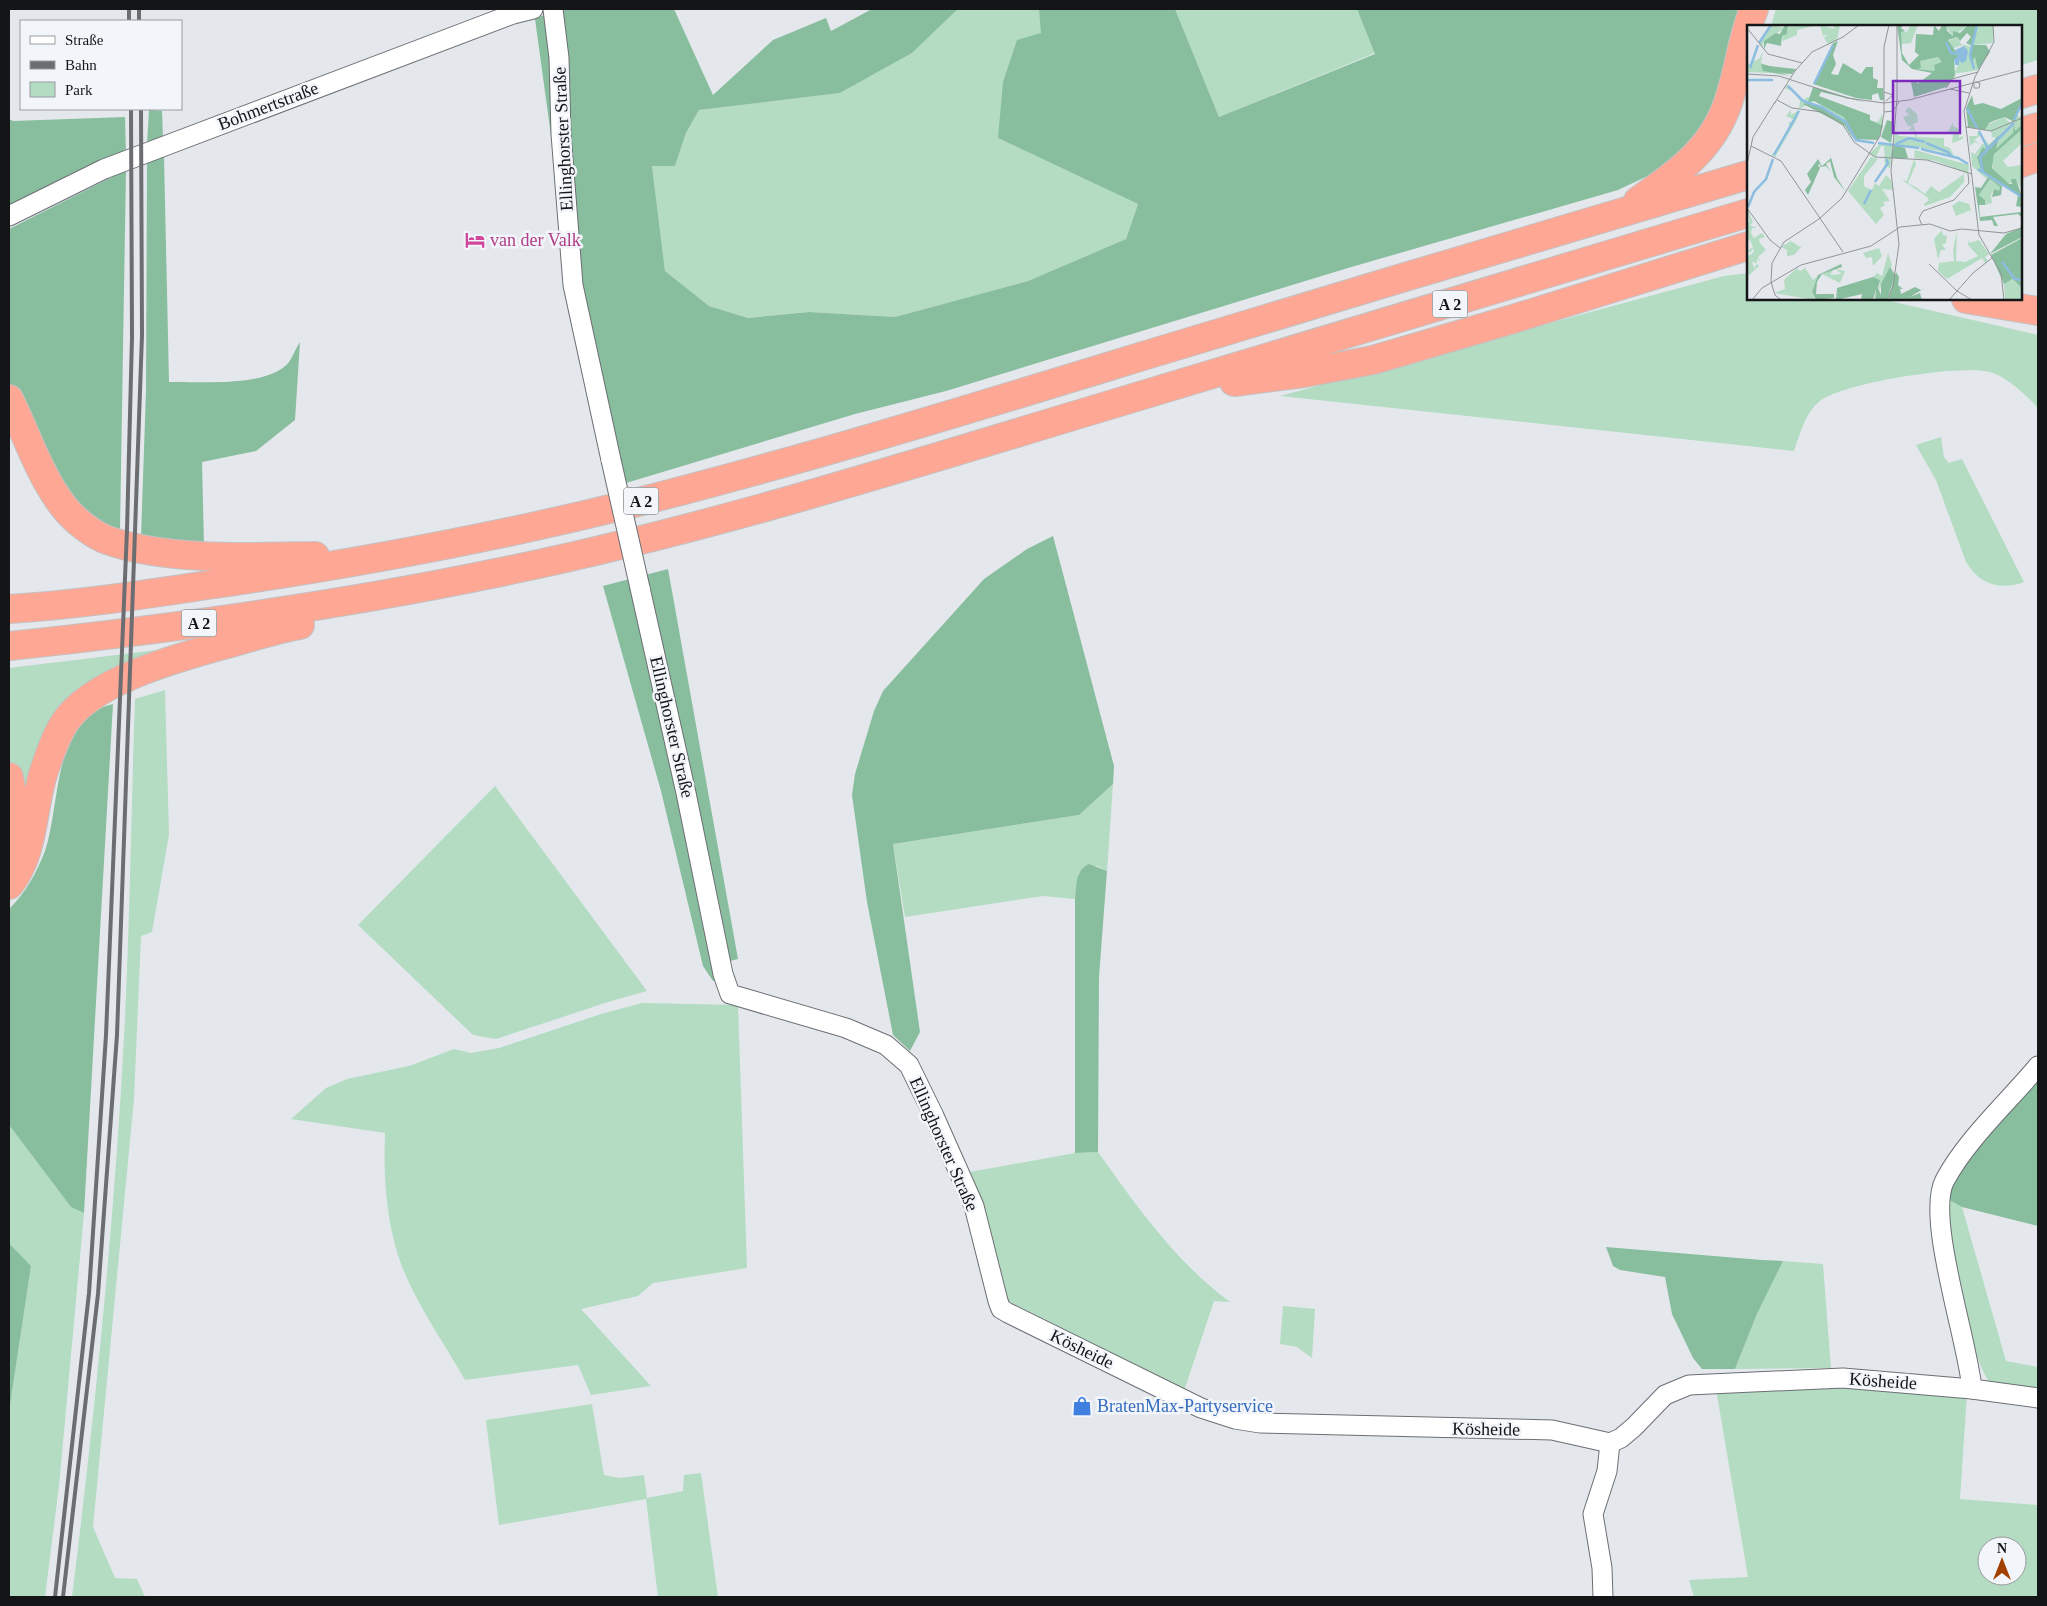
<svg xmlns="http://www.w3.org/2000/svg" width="2047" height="1606" font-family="'Times New Roman',serif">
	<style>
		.green { fill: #b3dcc3; fill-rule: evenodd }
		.forest { fill: #88be9e }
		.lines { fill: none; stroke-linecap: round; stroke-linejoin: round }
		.minor-casing { stroke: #6b6e73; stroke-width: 21 }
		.highway-casing { stroke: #c2c2c3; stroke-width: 30 }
		.minor { stroke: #fff; stroke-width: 19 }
		.highway { stroke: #fea794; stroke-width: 28 }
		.rail { stroke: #6b6d70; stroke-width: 4 }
		.minor-bridge-casing { stroke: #6b6e73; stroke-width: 21; stroke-linecap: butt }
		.minor-bridge { stroke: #fff; stroke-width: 19 }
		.labels { text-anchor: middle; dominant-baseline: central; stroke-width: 5; stroke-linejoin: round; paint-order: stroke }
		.shield { fill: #f2f5fa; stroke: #57585b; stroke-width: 1 }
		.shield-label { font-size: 16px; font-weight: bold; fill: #141517 }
		.street-label { font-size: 18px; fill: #141517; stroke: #f2f5fa }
		.hotel-label { font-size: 18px; fill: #b23c85; stroke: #f2f5fa; text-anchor: start }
		.shop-label { font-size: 18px; fill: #366cbe; stroke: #f2f5fa; text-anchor: start }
		.inset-river { fill: none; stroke: #8cbde1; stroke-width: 2.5 }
		.inset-road { fill: none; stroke: #919497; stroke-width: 1 }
		.view { fill: #7b2cbf; fill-opacity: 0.15; stroke: #7b2cbf; stroke-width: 2.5 }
		.inset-edge { fill: none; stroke: #141517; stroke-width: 2.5 }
	</style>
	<rect width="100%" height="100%" fill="#e4e8ed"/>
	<g class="green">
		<path d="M 958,9 L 1039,9 L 1042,33 L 998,138 L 1138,204 L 1126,239 L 1028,281 L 895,317 L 809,312 L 748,318 L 709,306 L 665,271 L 652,166 L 675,166 L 686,133 L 699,110 L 840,93 L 912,53 Z"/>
		<path d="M 1175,9 L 1357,9 L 1375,53 L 1219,117 Z"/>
		<path d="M 1776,9 L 2038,9 L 2038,60 L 2021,65 L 2021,26 L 1771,26 Z"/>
		<path d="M 1748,273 L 1748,299 L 1881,299 L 2038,335 L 2038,408 C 2026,395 2009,379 1993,373 C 1965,363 1843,383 1820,401 C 1805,413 1801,432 1794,451 L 1280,396 L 1724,276 Z"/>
		<path d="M 1941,437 L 1944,457 L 1949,463 L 1962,459 L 2024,582 C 2000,591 1979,584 1966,562 L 1936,480 L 1916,445 Z"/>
		<path d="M 174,648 L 85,694 L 24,830 L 12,766 L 9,760 L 9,668 Z"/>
		<path d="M 165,690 L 169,835 L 152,932 L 141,936 L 134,1099 L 93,1527 L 115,1578 L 137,1579 L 145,1597 L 72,1597 C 95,1412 114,1225 124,1038 C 130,925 131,812 135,699 Z"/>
		<path d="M 1113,784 L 1107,871 L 1097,866 L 1079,872 L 1075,899 L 1043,896 L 905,917 L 893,844 L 1079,815 Z"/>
		<path d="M 495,786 L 647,991 L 608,1002 L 496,1039 L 473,1035 L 358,925 Z"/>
		<path d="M 642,1003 L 738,1005 L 747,1268 L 653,1283 L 638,1296 L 581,1309 L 651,1386 L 591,1395 L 578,1365 L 465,1380 C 446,1347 421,1310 406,1276 C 387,1233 383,1180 385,1133 L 291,1119 L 326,1088 L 347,1079 L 409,1066 L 454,1049 L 471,1053 L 499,1048 L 601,1014 Z"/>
		<path d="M 9,1125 L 71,1207 L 84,1213 L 59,1486 L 45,1597 L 9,1597 L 9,1412 L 31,1266 L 9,1243 Z"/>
		<path d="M 1098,1152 C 1137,1207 1176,1262 1230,1302 L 1214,1301 L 1183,1394 L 1008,1304 L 964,1173 L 1075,1153 Z"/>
		<path d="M 1944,1197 L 1962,1207 L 2006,1361 L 2038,1367 L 2038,1388 L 1989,1382 C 1961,1334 1954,1253 1944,1197 Z"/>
		<path d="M 1783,1261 L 1823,1264 L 1831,1368 L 1735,1369 L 1757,1314 Z"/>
		<path d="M 1283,1306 L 1315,1309 L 1312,1358 L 1297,1347 L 1280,1344 Z"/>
		<path d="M 1836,1385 L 1967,1394 L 1960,1499 L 2038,1505 L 2038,1597 L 1694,1597 L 1689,1580 L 1748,1577 L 1716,1389 ZM 1987,1546 L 2017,1546 L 2017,1576 L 1987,1576 Z"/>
		<path d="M 592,1404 L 604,1475 L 619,1478 L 644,1475 L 647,1498 L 683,1491 L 684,1475 L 701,1473 L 718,1597 L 658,1597 L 646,1499 L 499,1525 L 486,1420 Z"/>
	</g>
	<g class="forest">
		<path d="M 557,9 L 674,9 L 713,95 L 773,40 L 826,18 L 831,31 L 872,9 L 958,9 L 912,53 L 840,93 L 699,110 L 686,133 L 675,166 L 652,166 L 665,271 L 709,306 L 748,318 L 809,312 L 895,317 L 1028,281 L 1126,239 L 1138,204 L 998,138 L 1003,82 L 1017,40 L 1041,33 L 1039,9 L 1175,9 L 1219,117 L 1375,54 L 1357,9 L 1741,9 L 1721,92 L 1702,131 L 1671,165 L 1618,190 L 1348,268 L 946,391 L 855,414 L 626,483 L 586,333 L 569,148 L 552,143 L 535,19 Z"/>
		<path d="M 149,110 L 162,111 L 163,138 L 147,144 Z"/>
		<path d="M 125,117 L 126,153 L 9,206 L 9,119 L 13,121 Z"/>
		<path d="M 164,156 L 169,382 C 200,381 268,388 289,362 C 293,356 296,348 300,342 L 295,420 L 256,451 L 202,462 L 204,545 L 141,538 L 146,390 L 147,162 Z"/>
		<path d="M 126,170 L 120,530 L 89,522 L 57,483 L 9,384 L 9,229 Z"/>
		<path d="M 1053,536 L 1114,766 L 1113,784 L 1079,815 L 893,844 L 920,1032 L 910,1051 L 893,1035 L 867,902 L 852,795 L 855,774 L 874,711 L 883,691 L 984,579 L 1027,549 Z"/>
		<path d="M 668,569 L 738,959 L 718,964 L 716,980 L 713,981 L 703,966 L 661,791 L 603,586 Z"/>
		<path d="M 113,704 L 84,1213 L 71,1207 L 9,1125 L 9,909 C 25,894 37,872 45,851 C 61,804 52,717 113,704 Z"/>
		<path d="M 1089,864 L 1107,871 L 1099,977 L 1098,1152 L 1075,1153 L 1075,899 C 1077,885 1075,870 1089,864 Z"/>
		<path d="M 2038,1077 L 2038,1226 L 1962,1207 L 1944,1197 L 1953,1177 Z"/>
		<path d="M 9,1243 L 31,1266 L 9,1412 Z"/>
		<path d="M 1606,1247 L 1762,1260 L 1783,1261 L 1757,1314 L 1735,1369 L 1702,1369 L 1693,1358 L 1672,1314 L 1665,1277 L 1620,1270 L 1613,1266 Z"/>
	</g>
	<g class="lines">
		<defs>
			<g id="minor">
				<path d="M 553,9 L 559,58 L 561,134 L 573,285 L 611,460"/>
				<path d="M 9,216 L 104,169 L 513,14 L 533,9"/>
				<path d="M 640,588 L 686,793 L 723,974 L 730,994 L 846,1028 L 886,1045 L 909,1065 L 934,1116 L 974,1206 L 998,1301 L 1001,1309 L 1008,1313 L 1201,1408 L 1235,1419 L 1260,1423 L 1552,1430 L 1610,1443 L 1621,1438 L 1634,1427 L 1665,1395 L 1689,1385 L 1843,1378 L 1972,1389 L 2038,1398"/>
				<path d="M 1972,1389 C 1968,1341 1925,1216 1945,1180 C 1967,1139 2008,1102 2038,1066"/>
				<path d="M 1603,1597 L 1602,1568 L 1593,1514 L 1607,1471 L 1610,1443"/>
			</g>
			<g id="highway">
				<path d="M 2021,94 L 2038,89"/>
				<path d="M 2021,132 L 2038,127"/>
				<path d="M 2021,163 L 2038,157"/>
				<path d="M 1638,201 C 1680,171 1717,146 1731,93 C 1740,64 1742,38 1754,9"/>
				<path d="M 1966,299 L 2038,311"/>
				<path d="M 1234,382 L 1304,373 L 1373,360 L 1513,319 L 1748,246"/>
				<path d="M 9,399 C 27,435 39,475 64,507 C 74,520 94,536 110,541 C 168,561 253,557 315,556"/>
				<path d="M 9,609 C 78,605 147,594 215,584 C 352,564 488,539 622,506 C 798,462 970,409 1143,356 C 1344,294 1547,236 1748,175"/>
				<path d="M 9,646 C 170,629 331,607 491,574 C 691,534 887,472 1083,413 C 1305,347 1527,281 1748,213"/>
				<path d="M 9,777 C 14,802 16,824 9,849"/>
				<path d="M 9,885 C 34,855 32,810 43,774 C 49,756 55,738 65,722 C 95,678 185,656 234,642 C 256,636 277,629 300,625"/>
			</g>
		</defs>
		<use href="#minor" class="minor-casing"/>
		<use href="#highway" class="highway-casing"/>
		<use href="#minor" class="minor"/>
		<use href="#highway" class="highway"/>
		<g class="rail">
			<path d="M 129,9 L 129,21"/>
			<path d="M 139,9 L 139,21"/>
			<path d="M 55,1597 L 89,1293 L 106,1035 L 127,530 L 132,337 L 131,109"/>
			<path d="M 63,1597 L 98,1294 L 117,1035 L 142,335 L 141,109"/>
		</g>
		<defs>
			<path id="minor-bridge" d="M 611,460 L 640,588"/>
		</defs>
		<use href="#minor-bridge" class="minor-bridge-casing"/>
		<use href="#minor-bridge" class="minor-bridge"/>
	</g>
	<defs>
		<symbol id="hotel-bare" viewBox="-9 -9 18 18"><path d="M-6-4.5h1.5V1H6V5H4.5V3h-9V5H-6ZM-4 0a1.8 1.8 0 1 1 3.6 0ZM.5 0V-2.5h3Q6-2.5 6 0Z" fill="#d1479c" stroke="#f2f5fa" stroke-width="2.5" paint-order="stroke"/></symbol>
		<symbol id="shop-bare" viewBox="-9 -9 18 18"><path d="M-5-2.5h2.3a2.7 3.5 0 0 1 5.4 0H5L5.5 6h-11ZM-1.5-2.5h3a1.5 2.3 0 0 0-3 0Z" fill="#3f7fe0" stroke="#f2f5fa" stroke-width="2.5" paint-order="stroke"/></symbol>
	</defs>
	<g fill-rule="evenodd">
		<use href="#hotel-bare" x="461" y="226" width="28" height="28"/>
		<use href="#shop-bare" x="1068" y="1392" width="28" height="28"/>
	</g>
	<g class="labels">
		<g class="shield">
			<rect x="1432.5" y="290.5" width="35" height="27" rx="4"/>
			<rect x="623.5" y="487.5" width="35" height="27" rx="4"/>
			<rect x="181.5" y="609.5" width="35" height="27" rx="4"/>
		</g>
		<g class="shield-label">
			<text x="1450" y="304">A 2</text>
			<text x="641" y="501">A 2</text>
			<text x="199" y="623">A 2</text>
		</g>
		<g class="street-label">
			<text transform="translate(268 106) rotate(-21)">Bohmertstraße</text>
			<text transform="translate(563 139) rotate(-93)">Ellinghorster Straße</text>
			<text transform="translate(672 727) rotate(77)">Ellinghorster Straße</text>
			<text transform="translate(944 1144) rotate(66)">Ellinghorster Straße</text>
			<text transform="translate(1082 1349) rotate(26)">Kösheide</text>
			<text transform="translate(1883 1381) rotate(4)">Kösheide</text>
			<text transform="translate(1486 1429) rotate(1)">Kösheide</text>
		</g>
		<g class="hotel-label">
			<text x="490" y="240">van der Valk</text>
		</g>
		<g class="shop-label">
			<text x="1097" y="1406">BratenMax-Partyservice</text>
		</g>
	</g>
	<g transform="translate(1747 25)">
		<rect width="275" height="275" fill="#e4e8ed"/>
		<path d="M 25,0 L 38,3 L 17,16 L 15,23 L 12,18 ZM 41,0 L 71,0 L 50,5 L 50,10 L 36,16 L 35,11 L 40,9 ZM 73,0 L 88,4 L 86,0 L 93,0 L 90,15 L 81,19 L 77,13 L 81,9 L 76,11 ZM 171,0 L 164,18 L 154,19 L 154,6 L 160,7 L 163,1 ZM 197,0 L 221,0 L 206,11 ZM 231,0 L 246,0 L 246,18 L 226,20 ZM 210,12 L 214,19 L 225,22 L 223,30 L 227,34 L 229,32 L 231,45 L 206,49 L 212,39 L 211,35 L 219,35 L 220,28 L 216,20 L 204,24 L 201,16 ZM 16,25 L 14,38 L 45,49 L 0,47 L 0,40 L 13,33 ZM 191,32 L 196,37 L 187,40 L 189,46 L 169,44 L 173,36 ZM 206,36 L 208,42 L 202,42 L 205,44 L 199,47 L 203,47 L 205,51 L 193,56 L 193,44 ZM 40,59 L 56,75 L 61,72 L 122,96 L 131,97 L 135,89 L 136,101 L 130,99 L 119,114 L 131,115 L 110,114 L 100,97 L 67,76 L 52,84 L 53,76 L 47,67 L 38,63 ZM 275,77 L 270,89 L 275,94 L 275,118 L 256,136 L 261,142 L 275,140 L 275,166 L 269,154 L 262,159 L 247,148 L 245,137 L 247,131 L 234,133 L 252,113 L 245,112 L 244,106 L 238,105 L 240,100 L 258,92 L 261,97 L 267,97 L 268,90 ZM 152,78 L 149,106 L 152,111 L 168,112 L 167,105 L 162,106 L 165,101 L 161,101 L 156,92 L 162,90 L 158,86 L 162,82 L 170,89 L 171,97 L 166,99 L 170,112 L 197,113 L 197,121 L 203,123 L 208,133 L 192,126 L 147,119 ZM 44,85 L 44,90 L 52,85 L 50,94 L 28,132 L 24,131 L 44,102 L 41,98 L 48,95 L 39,91 ZM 206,97 L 206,101 L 214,105 L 211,113 L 216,111 L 216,114 L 205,118 L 206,109 L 201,107 ZM 231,105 L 243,121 L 230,129 L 234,145 L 257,161 L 237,152 L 225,141 L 224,127 L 228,129 L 235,119 L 240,120 L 234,110 L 227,115 L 234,119 L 228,117 L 223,121 L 222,111 L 230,111 ZM 134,118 L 146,119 L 143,143 L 138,141 L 137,121 L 134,121 L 129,132 L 122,129 ZM 168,125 L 222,140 L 221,149 L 189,136 L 167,133 ZM 124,132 L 131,134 L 117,151 L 117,161 L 125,165 L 128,158 L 132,161 L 139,150 L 144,155 L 146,165 L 135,164 L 143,176 L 136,177 L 138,180 L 133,183 L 137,190 L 129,199 L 101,166 ZM 167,134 L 169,139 L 161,158 L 170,163 L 178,169 L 184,161 L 192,167 L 217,149 L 217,157 L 203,172 L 178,181 L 177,179 L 182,175 L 180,172 L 155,155 L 160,156 ZM 243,154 L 253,162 L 252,167 L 247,164 L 244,170 L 245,178 L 238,180 L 238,175 L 232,170 ZM 212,176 L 222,179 L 224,185 L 209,191 L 205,181 ZM 0,184 L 6,197 L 3,200 L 10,203 L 5,203 L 4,208 L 7,213 L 15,208 L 18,212 L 12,214 L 13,218 L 19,225 L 11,232 L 14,238 L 10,233 L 10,238 L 5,237 L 7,243 L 10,239 L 12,241 L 1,251 L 2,256 L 0,254 L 0,228 L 2,231 L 7,227 L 6,223 L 4,227 L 0,226 L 6,222 L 3,215 L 0,216 L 0,197 L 3,197 ZM 195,205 L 196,210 L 200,211 L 199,218 L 195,220 L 199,225 L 194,225 L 191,234 L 187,214 ZM 210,206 L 209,236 L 218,237 L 231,231 L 221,220 L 221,214 L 222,218 L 232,215 L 242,229 L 238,232 L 241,236 L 238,238 L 235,233 L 200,254 L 191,246 L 192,238 L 207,236 L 206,225 ZM 44,216 L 53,222 L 56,220 L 47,230 L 40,231 L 40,225 L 34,222 ZM 132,223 L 135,231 L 126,241 L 125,232 L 119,233 L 116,228 ZM 141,228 L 145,240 L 132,265 L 133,255 L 126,252 L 130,248 L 135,251 ZM 50,243 L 53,246 L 58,243 L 66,255 L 71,251 L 65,267 L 68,275 L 27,268 L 38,264 L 37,255 ZM 88,244 L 98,246 L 93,258 L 75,249 L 86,245 L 83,250 L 95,249 ZM 264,254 L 275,263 L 275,275 L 258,275 L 257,259 Z" fill="#b3dcc3"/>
		<path d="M 38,0 L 41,0 L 40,9 L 35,11 L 34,21 L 20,18 L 17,24 L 17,16 L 29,8 L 33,9 ZM 150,0 L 156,0 L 154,3 L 158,6 L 154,7 L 155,28 L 162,40 L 172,30 L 168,27 L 169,9 L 186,10 L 187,0 L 192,6 L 195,0 L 199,0 L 200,6 L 206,11 L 206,6 L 213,8 L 221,0 L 231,0 L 226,20 L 239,20 L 243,27 L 231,45 L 228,32 L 225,36 L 223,33 L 225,21 L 219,18 L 224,12 L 220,8 L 213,16 L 210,12 L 201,15 L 212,31 L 207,36 L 208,51 L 199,62 L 167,72 L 164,57 L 171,55 L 170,59 L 185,48 L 165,44 L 155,35 ZM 191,32 L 195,37 L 187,40 L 188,46 L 170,44 L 174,43 L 173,36 ZM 91,16 L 86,30 L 89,39 L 84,49 L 91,50 L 96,38 L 114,49 L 119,42 L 126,42 L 126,53 L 131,55 L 130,63 L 136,63 L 137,75 L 133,75 L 131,68 L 125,70 L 125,75 L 109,73 L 66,59 L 86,18 ZM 14,39 L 23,41 L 49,44 L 45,49 L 30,47 L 44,51 L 16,46 ZM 66,62 L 121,78 L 74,67 L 72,71 L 123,90 L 123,95 L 136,101 L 131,115 L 109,114 L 97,92 L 67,76 L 61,77 ZM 225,70 L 227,80 L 236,78 L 254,84 L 275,73 L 275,77 L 267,97 L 258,92 L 249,95 L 242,98 L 238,105 L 221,102 L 219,83 ZM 56,79 L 58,78 L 72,80 L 99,98 L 107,115 L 98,101 ZM 140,95 L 147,97 L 144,118 L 134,112 ZM 267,100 L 268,106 L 275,100 L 275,104 L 247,129 L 245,143 L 262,159 L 265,159 L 264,154 L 269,154 L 275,172 L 234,145 L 230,132 L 236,122 L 238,124 L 252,110 L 249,124 L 266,108 ZM 146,119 L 145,132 L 147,120 L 158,123 L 161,133 L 144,133 ZM 81,122 L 90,153 L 99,167 L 87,152 L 83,136 L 79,139 L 84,147 L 79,141 L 73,142 L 74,139 L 71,140 L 73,143 L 61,170 L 58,165 L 64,157 L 60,149 L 71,134 L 75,141 L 84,133 ZM 241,152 L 255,161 L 254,170 L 245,172 L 247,164 L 252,166 L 253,162 L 243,154 L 232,170 L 238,175 L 238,180 L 232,180 L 233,192 L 274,187 L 274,182 L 269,181 L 271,170 L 275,173 L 275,193 L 271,189 L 246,192 L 251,201 L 247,201 L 245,195 L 233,196 L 228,162 L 234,163 ZM 273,200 L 275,212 L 243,229 L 259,209 L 273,203 ZM 275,213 L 275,263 L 265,254 L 257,259 L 244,230 ZM 94,239 L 95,242 L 75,249 L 70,257 L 69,269 L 87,269 L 87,273 L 69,275 L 65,267 L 71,250 ZM 143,242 L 148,250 L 140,275 L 128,275 L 129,264 L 126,275 L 114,275 L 115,269 L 89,275 L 90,263 L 126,252 L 133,255 L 131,263 L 134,270 L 134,259 ZM 149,247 L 152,252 L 151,260 L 156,264 L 153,264 L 154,269 L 168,262 L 174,265 L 181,261 L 163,272 L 173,268 L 175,275 L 141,275 Z" fill="#88be9e" fill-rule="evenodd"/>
		<path d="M 217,21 L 221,26 L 219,36 L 215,38 L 212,35 L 212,40 L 208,40 L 207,34 L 212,31 L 208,25 Z" fill="#8cbde1"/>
		<path class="inset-river" d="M 199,17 L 204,28 L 210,29M 12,18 L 24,0M 3,43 L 11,20M 227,44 L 223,30 L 230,0M 0,55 L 26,55M 67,59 L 86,20M 41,61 L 56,76 L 74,82 L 99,97 L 109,115 L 127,118M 220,83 L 230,103M 267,95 L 275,78M 232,106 L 241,124M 131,118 L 172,123M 179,118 L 201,127 L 205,132M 149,119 L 162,113 L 178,117M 174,124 L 211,133 L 221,139M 27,130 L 52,86M 231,144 L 275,172M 236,147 L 233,132 L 267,98M 128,157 L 141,138 L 139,134M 117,179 L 124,165M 1,182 L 7,167 L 19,154 L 26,134M 255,237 L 268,254 L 275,255"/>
		<path class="inset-road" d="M 246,0 L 247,17 L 228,52 L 217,86 L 232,210 L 254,248 L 257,275M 0,3 L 21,29 L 55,38M 0,49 L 32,51 L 100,73 L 137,78 L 162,75 L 275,45M 227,58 L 227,63 L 232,63 L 233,58 L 228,57M 199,63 L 205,54 L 231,47M 203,64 L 222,68M 137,67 L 146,70 L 139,76M 30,75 L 45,83 L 75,87 L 96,100 L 107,117 L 128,132 L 180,135 L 225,149M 27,79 L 48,46 L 65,27 L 96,12 L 112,0M 137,87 L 146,86 L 152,77M 219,102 L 244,106 L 275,93M 4,121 L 34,136 L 96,227M 0,139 L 6,112 L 28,77M 0,183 L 23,215 L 33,223M 175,200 L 172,193 L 176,186 L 207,175 L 222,158 L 221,149M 182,239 L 210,266 L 225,275M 24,257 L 28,270 L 34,275M 24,257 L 25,238 L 37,217 L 72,194 L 95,173 L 133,111 L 137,88 L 137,22 L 142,0M 5,275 L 15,263 L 54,240 L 124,221 L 153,202 L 183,199 L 203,206 L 215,204 L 257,208 L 275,203M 140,275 L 146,261 L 152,219 L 144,146 L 150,73 L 150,0M 202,275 L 226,248 L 245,233"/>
		<path class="view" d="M 146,56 L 213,56 L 213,108 L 146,108 Z"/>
		<rect width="275" height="275" class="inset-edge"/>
	</g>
	<rect width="2047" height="1606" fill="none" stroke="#141517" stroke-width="20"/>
	<rect x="20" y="20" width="162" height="90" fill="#f2f5fa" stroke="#999b9f"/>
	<rect x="30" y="36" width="25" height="8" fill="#ffffff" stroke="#999b9f"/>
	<text x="65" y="45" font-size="15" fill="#141517">Straße</text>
	<rect x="30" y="61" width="25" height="8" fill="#6b6d70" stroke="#999b9f"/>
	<text x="65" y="70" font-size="15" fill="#141517">Bahn</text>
	<rect x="30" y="82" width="25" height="15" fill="#b3dcc3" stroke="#999b9f"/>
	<text x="65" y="95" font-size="15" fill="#141517">Park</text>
	<g transform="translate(2002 1561)"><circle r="24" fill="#f2f5fa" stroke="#999b9f"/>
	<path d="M0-4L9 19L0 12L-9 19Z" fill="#a24000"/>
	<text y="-8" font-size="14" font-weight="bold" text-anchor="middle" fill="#141517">N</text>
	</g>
</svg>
